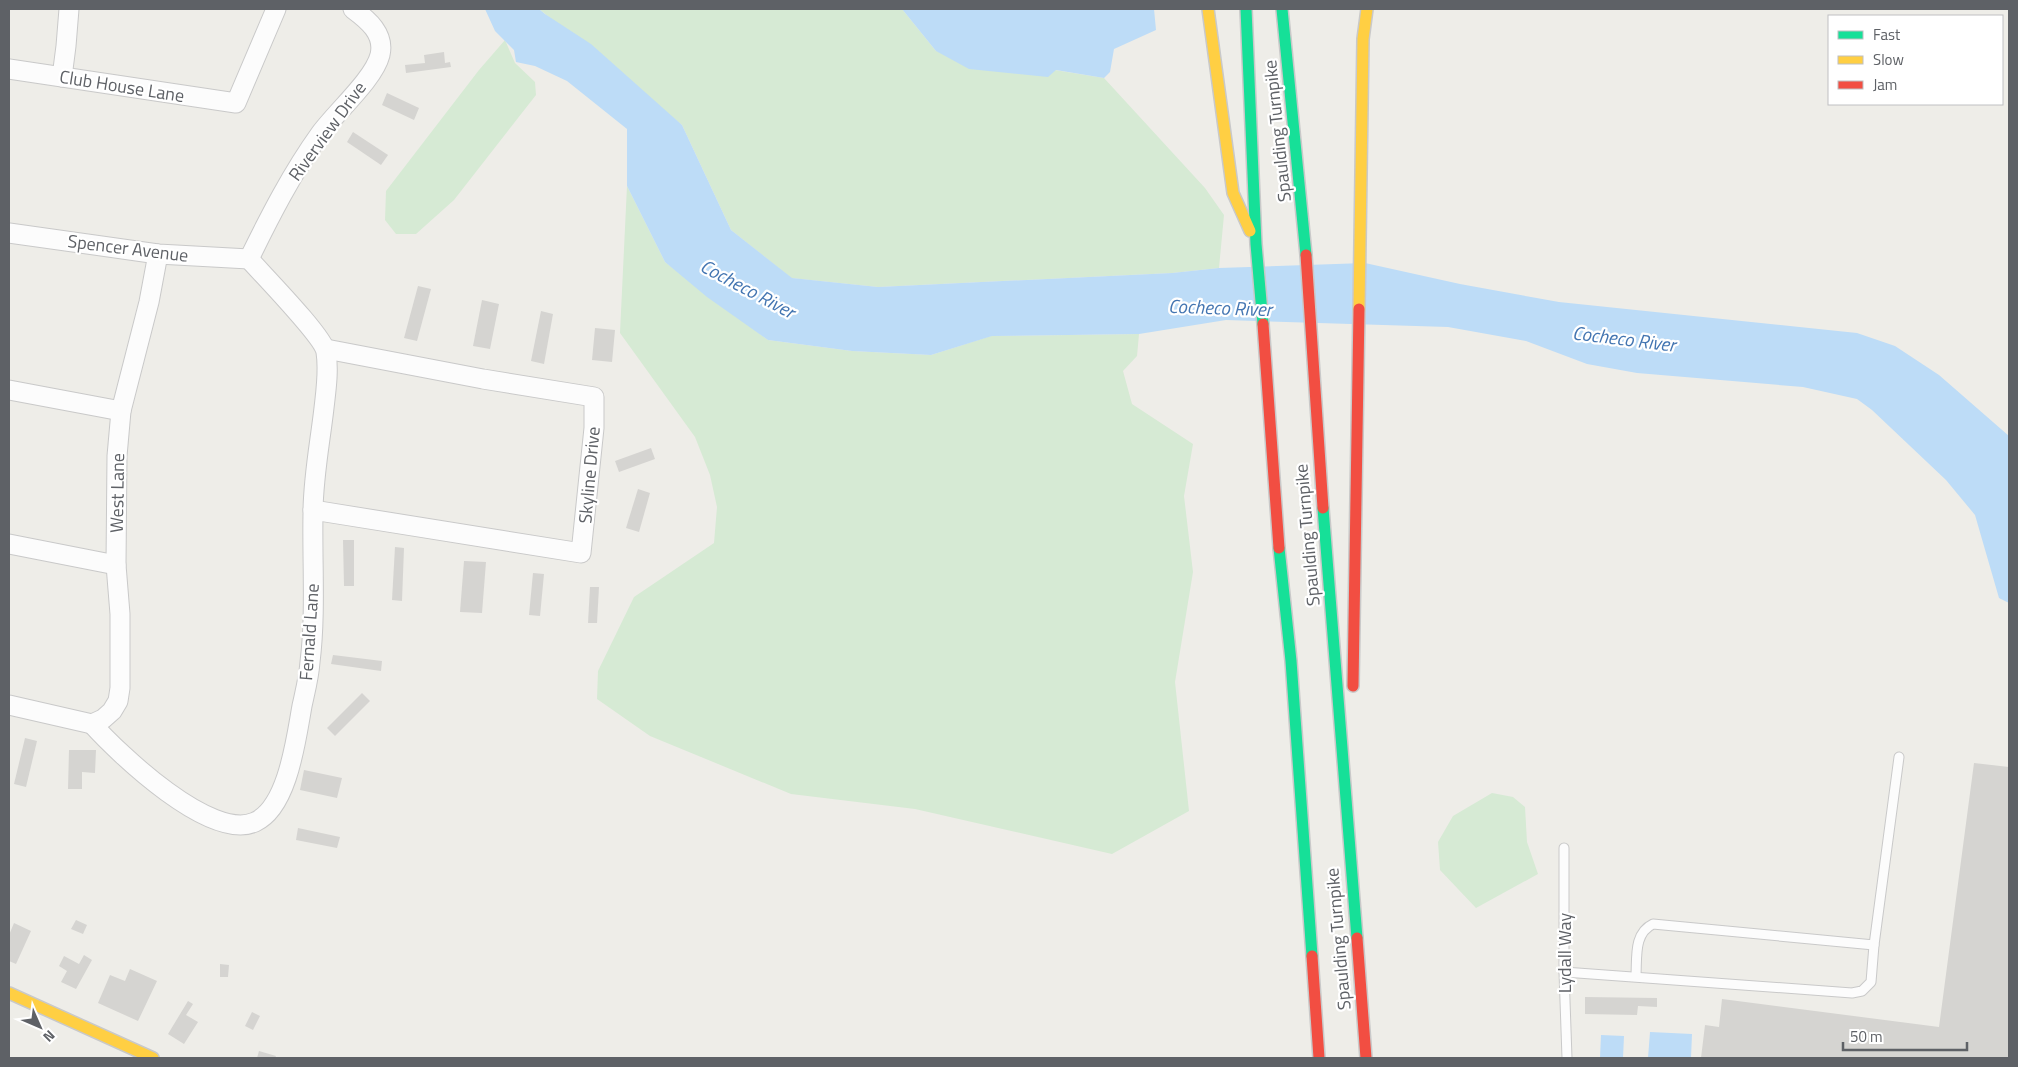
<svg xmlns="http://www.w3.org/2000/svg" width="2018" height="1067" font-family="'Titillium Web',sans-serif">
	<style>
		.green { fill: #d6ead4 }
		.water { fill: #bddcf7 }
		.building { fill: #d5d4d1 }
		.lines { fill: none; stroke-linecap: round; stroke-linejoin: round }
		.lane-casing { stroke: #c9c9c9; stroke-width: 11 }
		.street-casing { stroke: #c9c9c9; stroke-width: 21 }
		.fast-casing { stroke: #c9c9c9; stroke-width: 14 }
		.slow-casing { stroke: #c9c9c9; stroke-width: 14 }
		.jam-casing { stroke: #c9c9c9; stroke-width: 14 }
		.lane { stroke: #fcfcfc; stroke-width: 9 }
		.street { stroke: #fcfcfc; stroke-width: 19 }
		.fast { stroke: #16e098; stroke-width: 11 }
		.slow { stroke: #ffcf43; stroke-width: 11 }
		.jam { stroke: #f24e42; stroke-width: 11 }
		.labels { text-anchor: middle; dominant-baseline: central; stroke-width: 4.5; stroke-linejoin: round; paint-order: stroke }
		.street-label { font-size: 18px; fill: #5e6166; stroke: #fff }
		.water-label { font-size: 19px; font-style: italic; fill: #4375b1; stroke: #fff }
	</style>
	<rect width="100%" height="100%" fill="#eeede8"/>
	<g class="green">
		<path d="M 539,9 L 902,9 L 936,51 L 1104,78 L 1205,188 L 1224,215 L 1219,268 L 1172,273 L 878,287 L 791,278 L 731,230 L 682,125 Z"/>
		<path d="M 505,40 L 515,63 L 535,82 L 536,95 L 454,200 L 416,234 L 396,234 L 385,220 L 386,191 L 479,70 Z"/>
		<path d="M 627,186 L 665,262 L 768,340 L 852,351 L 931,355 L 991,336 L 1139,334 L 1137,356 L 1123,371 L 1132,404 L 1193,444 L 1184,496 L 1193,572 L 1175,682 L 1189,811 L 1112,854 L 915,809 L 791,794 L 650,736 L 597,699 L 598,671 L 634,597 L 714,543 L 717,507 L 710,475 L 695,437 L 620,333 Z"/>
		<path d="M 1492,793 L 1513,797 L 1525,807 L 1527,842 L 1538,874 L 1476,908 L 1440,870 L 1438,842 L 1453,816 Z"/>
	</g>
	<g class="water">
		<path d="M 485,9 L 539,9 L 545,14 L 591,44 L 682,125 L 731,230 L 792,278 L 878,287 L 1172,273 L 1219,268 L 1365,263 L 1460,284 L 1559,302 L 1857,333 L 1895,346 L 1939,375 L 2009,436 L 2009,603 L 1999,598 L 1975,515 L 1946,480 L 1872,410 L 1857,399 L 1803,387 L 1637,373 L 1587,364 L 1526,341 L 1448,327 L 1226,320 L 1139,334 L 992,336 L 931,355 L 852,351 L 768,340 L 707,297 L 665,262 L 627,186 L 627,129 L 567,81 L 535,66 L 516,62 L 514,50 L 495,31 Z"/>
		<path d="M 902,9 L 1154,9 L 1156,30 L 1114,49 L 1110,72 L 1104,78 L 1056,70 L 1048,77 L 969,69 L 936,51 Z"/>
		<path d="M 1650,1032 L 1692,1034 L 1691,1058 L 1648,1058 Z"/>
		<path d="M 1601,1035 L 1624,1036 L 1623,1058 L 1600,1058 Z"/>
	</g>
	<g class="building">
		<path d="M 444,52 L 445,63 L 450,62 L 451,67 L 406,73 L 405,65 L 425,63 L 424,55 Z"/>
		<path d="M 387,93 L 419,108 L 414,120 L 382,105 Z"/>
		<path d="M 353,132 L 388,155 L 381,165 L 347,142 Z"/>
		<path d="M 418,286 L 431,289 L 417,341 L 404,338 Z"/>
		<path d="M 482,300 L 499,304 L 490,349 L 473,346 Z"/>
		<path d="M 541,311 L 553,314 L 544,364 L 531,361 Z"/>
		<path d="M 595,328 L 615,330 L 612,362 L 592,360 Z"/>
		<path d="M 651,448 L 655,459 L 619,472 L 615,461 Z"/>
		<path d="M 638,489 L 650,493 L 639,532 L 626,528 Z"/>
		<path d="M 343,540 L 354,540 L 354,586 L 344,586 Z"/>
		<path d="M 395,547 L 404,548 L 402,601 L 392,600 Z"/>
		<path d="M 464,561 L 486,562 L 482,613 L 460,612 Z"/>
		<path d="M 533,573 L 544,574 L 540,616 L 529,615 Z"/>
		<path d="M 590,587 L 599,587 L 597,623 L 588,623 Z"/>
		<path d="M 333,655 L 382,661 L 381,671 L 331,664 Z"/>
		<path d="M 362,693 L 370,701 L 335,736 L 327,728 Z"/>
		<path d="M 25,738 L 37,741 L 26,787 L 14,784 Z"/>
		<path d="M 69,750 L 96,750 L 95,773 L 82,772 L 82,789 L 68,789 Z"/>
		<path d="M 1974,763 L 2009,767 L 2009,1058 L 1701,1058 L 1705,1025 L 1719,1027 L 1722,999 L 1939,1027 Z"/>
		<path d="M 304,770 L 342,778 L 337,798 L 300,790 Z"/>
		<path d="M 298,828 L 340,837 L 337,848 L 296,840 Z"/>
		<path d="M 76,920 L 87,925 L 83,934 L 71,929 Z"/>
		<path d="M 14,923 L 31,931 L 16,964 L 9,961 L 9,935 Z"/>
		<path d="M 84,955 L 92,960 L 76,989 L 61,982 L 67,971 L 59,966 L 64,956 L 79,964 Z"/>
		<path d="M 220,964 L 229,965 L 228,977 L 220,977 Z"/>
		<path d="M 130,969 L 157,981 L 138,1021 L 98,1003 L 110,975 L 125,981 Z"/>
		<path d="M 1585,997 L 1657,998 L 1657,1007 L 1638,1006 L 1637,1015 L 1585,1014 Z"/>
		<path d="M 188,1001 L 193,1004 L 186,1015 L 198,1022 L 184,1044 L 168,1034 Z"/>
		<path d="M 252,1012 L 260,1016 L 253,1030 L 245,1026 Z"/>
		<path d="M 259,1051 L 276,1056 L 275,1058 L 257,1058 Z"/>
	</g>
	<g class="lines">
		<defs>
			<g id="lane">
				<path d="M 1564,848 L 1564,972 L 1567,1058"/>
				<path d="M 1564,972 L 1852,993 L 1862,991 L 1871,982 L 1874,945 L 1899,757"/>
				<path d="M 1636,975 C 1637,956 1634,933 1653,924 L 1874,945"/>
			</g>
			<g id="street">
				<path d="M 9,69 L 236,103 L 276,9"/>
				<path d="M 62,77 L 66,46 L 69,9"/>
				<path d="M 9,233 L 158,254 L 249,259"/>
				<path d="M 249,259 C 270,216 292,173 320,134 C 336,112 374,79 380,55 C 385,34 368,20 353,9"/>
				<path d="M 9,390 L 121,411"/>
				<path d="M 313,510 L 581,553 L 594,428 L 594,397 L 483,379 L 326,349"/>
				<path d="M 9,544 L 116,565"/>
				<path d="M 9,705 L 92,724"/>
				<path d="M 92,724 C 119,754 211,842 255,822 C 288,807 296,739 302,706 C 305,692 309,677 310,662 C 316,613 312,562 313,513 C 313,478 320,443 324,408 C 326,390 329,371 326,352 C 323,336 263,275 249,259"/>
				<path d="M 92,724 L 103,719 L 112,711 L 118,701 L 120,688 L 120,614 L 116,565 L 117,456 L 121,411 L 149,302 L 158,254"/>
			</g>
			<g id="fast">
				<path d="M 1246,9 L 1256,244 L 1263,324"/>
				<path d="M 1282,9 L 1306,255"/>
				<path d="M 1323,508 L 1357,938"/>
				<path d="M 1279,548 L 1291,661 L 1312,956"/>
			</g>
			<g id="slow">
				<path d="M 1208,9 L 1233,193 L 1250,231"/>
				<path d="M 1359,309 L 1363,39 L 1367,9"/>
				<path d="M 9,993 L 153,1058"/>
			</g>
			<g id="jam">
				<path d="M 1306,255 L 1323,508"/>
				<path d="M 1263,324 L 1279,548"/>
				<path d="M 1353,686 L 1359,309"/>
				<path d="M 1357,938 L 1366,1058"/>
				<path d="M 1312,956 L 1319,1058"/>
			</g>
		</defs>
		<use href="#lane" class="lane-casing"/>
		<use href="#street" class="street-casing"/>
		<use href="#fast" class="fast-casing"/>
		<use href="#slow" class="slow-casing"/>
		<use href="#jam" class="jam-casing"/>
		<use href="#lane" class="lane"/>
		<use href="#street" class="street"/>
		<use href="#fast" class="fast"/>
		<use href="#slow" class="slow"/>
		<use href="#jam" class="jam"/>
	</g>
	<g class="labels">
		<g class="street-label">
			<text transform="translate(122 86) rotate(9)">Club House Lane</text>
			<text transform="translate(327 131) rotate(-54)">Riverview Drive</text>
			<text transform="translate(1277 131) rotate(-96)">Spaulding Turnpike</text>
			<text transform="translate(128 248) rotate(7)">Spencer Avenue</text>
			<text transform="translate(589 475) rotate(-85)">Skyline Drive</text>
			<text transform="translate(117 493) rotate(-89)">West Lane</text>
			<text transform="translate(1307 535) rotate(-95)">Spaulding Turnpike</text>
			<text transform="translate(309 632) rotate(-86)">Fernald Lane</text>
			<text transform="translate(1338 939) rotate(-95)">Spaulding Turnpike</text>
			<text transform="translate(1564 953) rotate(-90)">Lydall Way</text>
		</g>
		<g class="water-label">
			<text transform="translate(748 288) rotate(28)">Cocheco River</text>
			<text transform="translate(1220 307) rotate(2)">Cocheco River</text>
			<text transform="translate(1624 338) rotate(7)">Cocheco River</text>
		</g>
	</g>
	<rect width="2018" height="1067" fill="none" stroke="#5e6166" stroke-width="20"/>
	<rect x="1828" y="15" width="175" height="90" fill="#ffffff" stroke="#bfc0c2"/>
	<rect x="1838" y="31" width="25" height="8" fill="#16e098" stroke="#bfc0c2"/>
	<text x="1873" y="40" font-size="15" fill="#5e6166">Fast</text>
	<rect x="1838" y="56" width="25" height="8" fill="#ffcf43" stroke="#bfc0c2"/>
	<text x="1873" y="65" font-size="15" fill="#5e6166">Slow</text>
	<rect x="1838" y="81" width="25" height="8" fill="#f24e42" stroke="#bfc0c2"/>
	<text x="1873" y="90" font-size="15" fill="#5e6166">Jam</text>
	<g transform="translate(40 1027) rotate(135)" stroke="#ffffff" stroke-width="4" paint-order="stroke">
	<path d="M0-4L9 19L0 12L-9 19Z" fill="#5e6166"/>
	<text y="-8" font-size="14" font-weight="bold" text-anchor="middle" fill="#5e6166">N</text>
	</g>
	<path d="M1843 1042v8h124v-8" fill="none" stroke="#5e6166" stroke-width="2.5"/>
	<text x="1850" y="1042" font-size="15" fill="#5e6166" stroke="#ffffff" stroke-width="4" paint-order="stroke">50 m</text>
</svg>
